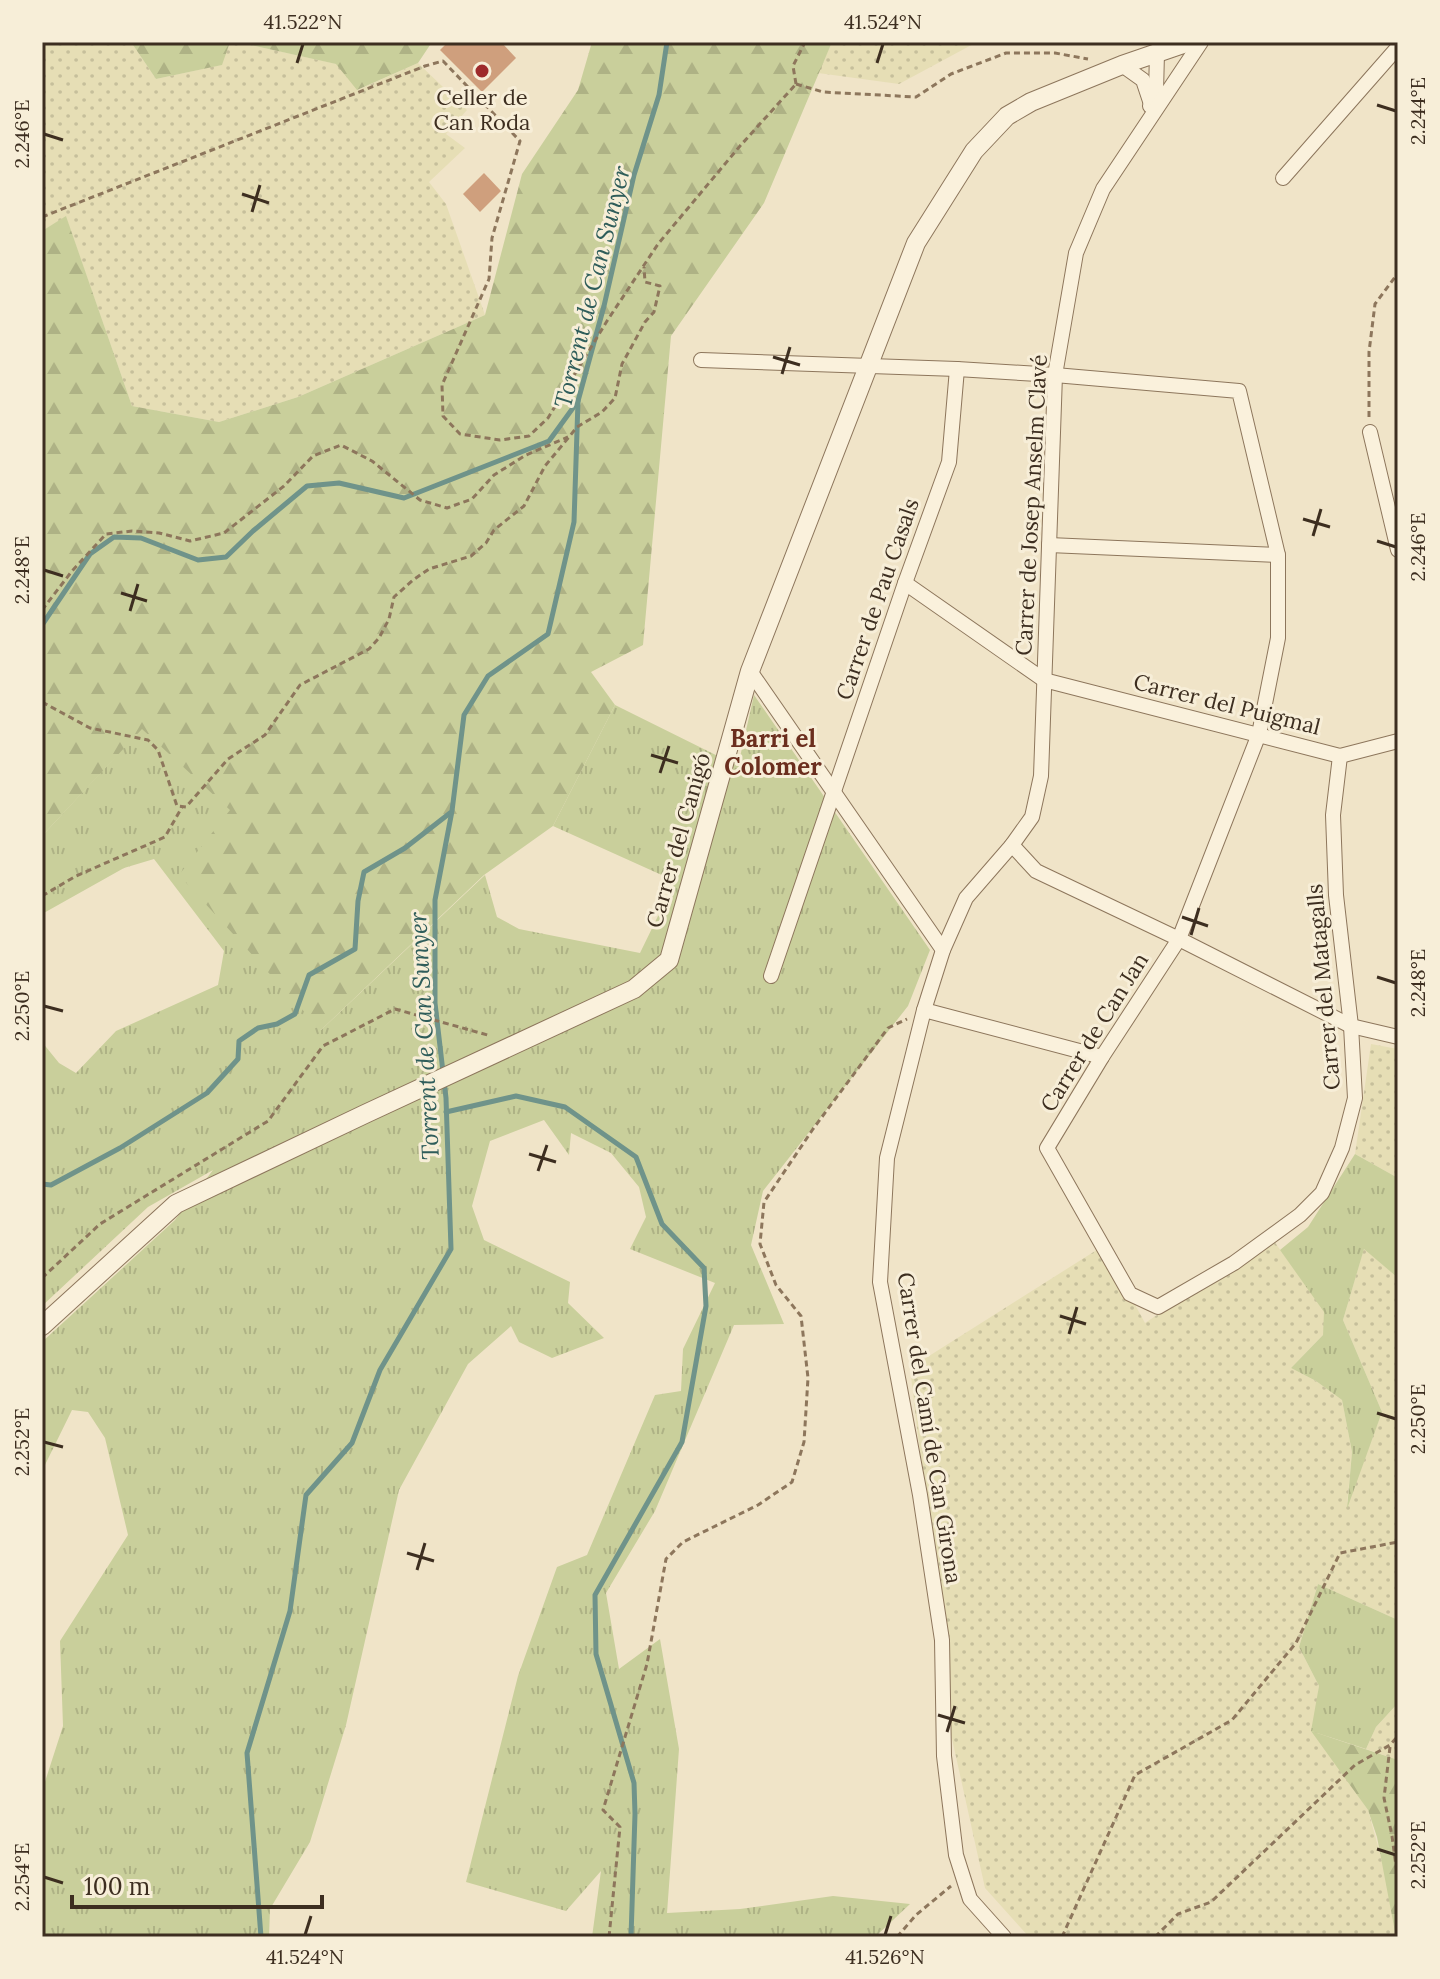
<svg xmlns="http://www.w3.org/2000/svg" width="1440" height="1979" font-family="Lora,serif">
	<style>
		.farmland { fill: url(#farmland-dots) }
		.grass { fill: url(#grass-tufts) }
		.forest { fill: url(#forest-firs) }
		.lines { fill: none; stroke-linecap: round; stroke-linejoin: round }
		.stream { stroke: #6f938a; stroke-width: 5 }
		.building { fill: #cf9f7d }
		.minor-casing { stroke: #8d765c; stroke-width: 16 }
		.tertiary-casing { stroke: #8d765c; stroke-width: 20 }
		.path { stroke: #8d765c; stroke-width: 3; stroke-dasharray: 6 4; stroke-linecap: butt }
		.minor { stroke: #faf1dc; stroke-width: 14 }
		.tertiary { stroke: #faf1dc; stroke-width: 18 }
		.ticks { fill: none; stroke: #3d2e20; stroke-width: 3 }
		.poi-dot { fill: #9e2a2b; stroke: #f7eed8; stroke-width: 3 }
		.labels { text-anchor: middle; dominant-baseline: central; stroke-width: 6; stroke-linejoin: round; paint-order: stroke }
		.poi-label { font-size: 22px; fill: #3d2e20; stroke: #f7eed8 }
		.street-label { font-size: 22px; fill: #3d2e20; stroke: #f7eed8 }
		.water-label { font-size: 24px; font-style: italic; fill: #2f5d5a; stroke: #f7eed8 }
		.neighbourhood-label { font-size: 24px; font-weight: bold; fill: #6b2e1e; stroke: #f7eed8 }
		.neatline { fill: none; stroke: #3d2e20; stroke-width: 3 }
		.ticks-label { font-size: 20px; text-anchor: middle; fill: #3d2e20 }
	</style>
	<defs>
		<pattern id="farmland-dots" width="8" height="8" patternUnits="userSpaceOnUse" patternTransform="scale(2)"><rect width="8" height="8" fill="#e6deb5"/><path d="M2 2h.1M6 6h.1" fill="none" stroke="#c6bf9b" stroke-width="1.8" stroke-linecap="round"/></pattern>
		<pattern id="grass-tufts" width="24" height="20" patternUnits="userSpaceOnUse" patternTransform="scale(2)"><rect width="24" height="20" fill="#c9cf9b"/><path d="M3 7l-1-3M5 7V3M7 7l1-3M15 17l-1-3M17 17v-4M19 17l1-3" fill="none" stroke="#aeb285"/></pattern>
		<pattern id="forest-firs" width="22" height="20" patternUnits="userSpaceOnUse" patternTransform="scale(2)"><rect width="22" height="20" fill="#c9cf9b"/><path d="M5 1l3.5 6h-7zM16 11l3.5 6h-7z" fill="#aeb285"/></pattern>
	</defs>
	<rect width="100%" height="100%" fill="#f0e4c8"/>
	<g class="farmland">
		<path d="M 42,42 L 131,42 L 156,79 L 221,65 L 230,42 L 237,42 L 337,64 L 358,90 L 418,63 L 467,110 L 446,134 L 465,148 L 429,182 L 446,204 L 485,315 L 298,397 L 219,422 L 132,406 L 66,217 L 42,231 Z"/>
		<path d="M 832,42 L 977,42 L 899,84 L 818,73 Z"/>
		<path d="M 1371,1044 L 1398,1049 L 1398,1178 L 1355,1154 Z"/>
		<path d="M 1271,1237 L 1327,1315 L 1323,1335 L 1291,1368 L 1316,1381 L 1342,1400 L 1352,1452 L 1347,1504 L 1382,1412 L 1343,1320 L 1364,1248 L 1398,1278 L 1398,1620 L 1318,1584 L 1299,1647 L 1319,1686 L 1317,1704 L 1340,1770 L 1368,1810 L 1382,1861 L 1398,1937 L 1029,1937 L 985,1888 L 943,1698 L 942,1640 L 910,1368 L 1103,1246 L 1145,1323 L 1226,1269 Z"/>
		<path d="M 1398,1703 L 1398,1760 L 1366,1749 L 1376,1727 Z"/>
	</g>
	<g class="grass">
		<path d="M 754,695 L 930,950 L 908,1006 L 763,1191 L 751,1245 L 784,1324 L 734,1325 L 655,1511 L 606,1593 L 619,1669 L 660,1639 L 679,1749 L 667,1913 L 740,1909 L 833,1896 L 910,1904 L 875,1937 L 592,1937 L 601,1871 L 566,1911 L 466,1882 L 518,1676 L 557,1567 L 587,1555 L 655,1395 L 681,1391 L 683,1349 L 715,1283 L 630,1249 L 646,1217 L 639,1187 L 611,1153 L 571,1133 L 569,1155 L 544,1120 L 490,1141 L 472,1206 L 484,1240 L 570,1282 L 568,1303 L 604,1338 L 552,1358 L 519,1342 L 511,1326 L 468,1364 L 399,1490 L 346,1725 L 310,1842 L 270,1909 L 269,1937 L 42,1937 L 42,1791 L 63,1726 L 60,1641 L 128,1535 L 105,1438 L 88,1412 L 72,1410 L 42,1471 L 42,1342 L 175,1220 L 213,1170 L 148,1207 L 42,1306 L 42,1042 L 59,1063 L 76,1073 L 116,1031 L 218,985 L 224,951 L 154,859 L 124,868 L 42,914 L 42,836 L 142,728 L 231,810 L 321,1030 L 485,875 L 497,917 L 519,929 L 640,953 L 675,881 L 553,826 L 615,705 L 738,766 Z"/>
		<path d="M 1355,1154 L 1398,1178 L 1398,1278 L 1364,1249 L 1343,1320 L 1382,1412 L 1347,1509 L 1352,1452 L 1342,1400 L 1316,1381 L 1291,1368 L 1323,1335 L 1324,1312 L 1280,1250 L 1308,1227 Z"/>
		<path d="M 1318,1584 L 1398,1620 L 1398,1703 L 1376,1727 L 1366,1749 L 1311,1731 L 1319,1686 L 1299,1647 Z"/>
	</g>
	<g class="forest">
		<path d="M 131,42 L 230,42 L 222,65 L 156,79 Z"/>
		<path d="M 237,42 L 432,42 L 418,63 L 357,90 L 336,64 Z"/>
		<path d="M 592,42 L 832,42 L 764,203 L 671,336 L 643,645 L 591,672 L 615,705 L 553,826 L 484,875 L 321,1030 L 179,875 L 230,810 L 142,729 L 42,836 L 42,231 L 66,216 L 132,406 L 219,422 L 298,397 L 485,315 L 522,174 L 578,90 Z"/>
		<path d="M 1311,1731 L 1398,1760 L 1398,1937 L 1396,1937 L 1377,1837 L 1368,1810 Z"/>
	</g>
	<g class="lines">
		<g class="stream">
			<path d="M 42,625 L 90,554 L 114,537 L 141,538 L 198,560 L 226,557 L 253,531 L 307,486 L 339,483 L 404,498 L 549,441 L 578,401"/>
			<path d="M 446,1112 L 516,1096 L 565,1107 L 636,1157 L 662,1224 L 704,1268 L 706,1306 L 682,1442 L 595,1595 L 596,1654 L 634,1783 L 635,1814 L 631,1937"/>
			<path d="M 42,1184 L 51,1185 L 120,1148 L 207,1093 L 238,1059 L 239,1041 L 258,1028 L 277,1024 L 295,1014 L 309,975 L 355,949 L 358,901 L 364,872 L 405,848 L 450,813"/>
			<path d="M 261,1937 L 247,1753 L 290,1611 L 306,1495 L 352,1443 L 380,1370 L 451,1249 L 446,1098 L 435,1003 L 435,900 L 452,811 L 464,715 L 488,676 L 548,634 L 574,522 L 578,401 L 604,306 L 634,175 L 659,95 L 667,42"/>
		</g>
	</g>
	<g class="building">
		<path d="M 448,42 L 501,42 L 516,58 L 482,92 L 440,50 Z"/>
		<path d="M 484,173 L 501,191 L 480,212 L 463,194 Z"/>
	</g>
	<g class="lines">
		<defs>
			<g id="minor">
				<path d="M 1122,65 L 1143,80 L 1151,104"/>
				<path d="M 1150,106 L 1156,92 L 1157,53"/>
				<path d="M 1283,178 L 1398,47"/>
				<path d="M 701,360 L 957,369 L 1055,375 L 1239,391 L 1278,555 L 1278,638 L 1259,734 L 1179,939 L 1102,1057 L 1047,1148 L 1130,1294 L 1158,1307 L 1234,1263 L 1300,1215 L 1322,1193 L 1342,1148 L 1355,1098 L 1351,1026 L 1336,895 L 1333,815 L 1340,756"/>
				<path d="M 1370,432 L 1398,550"/>
				<path d="M 1049,545 L 1278,555"/>
				<path d="M 905,583 L 1044,680 L 1340,756 L 1398,741"/>
				<path d="M 750,671 L 943,950"/>
				<path d="M 1012,845 L 1036,871 L 1179,939 L 1351,1026 L 1398,1037"/>
				<path d="M 771,976 L 905,583 L 949,462 L 957,369"/>
				<path d="M 924,1010 L 1102,1057"/>
				<path d="M 1004,1937 L 970,1899 L 956,1855 L 944,1756 L 942,1640 L 920,1495 L 880,1282 L 887,1158 L 924,1010 L 943,950 L 966,898 L 1012,845 L 1032,817 L 1041,776 L 1055,375 L 1076,253 L 1103,189 L 1201,42"/>
			</g>
			<path id="tertiary" d="M 42,1326 L 176,1204 L 365,1114 L 634,989 L 669,960 L 750,671 L 916,243 L 974,151 L 1007,116 L 1031,102 L 1122,65 L 1189,42"/>
		</defs>
		<use href="#minor" class="minor-casing"/>
		<use href="#tertiary" class="tertiary-casing"/>
		<g class="path">
			<path d="M 796,84 L 823,92 L 916,97 L 951,74 L 1006,53 L 1055,53 L 1088,59"/>
			<path d="M 796,84 L 793,66 L 805,42"/>
			<path d="M 42,217 L 425,66 L 443,61 L 520,141 L 492,238 L 489,279 L 442,385 L 443,416 L 460,434 L 500,440 L 529,436 L 548,418 L 607,321 L 658,244 L 740,146 L 796,84"/>
			<path d="M 1369,417 L 1369,352 L 1375,304 L 1398,273"/>
			<path d="M 42,610 L 72,571 L 106,534 L 132,531 L 159,533 L 190,541 L 224,533 L 284,486 L 313,456 L 341,445 L 372,461 L 420,500 L 447,508 L 472,499 L 494,475 L 526,455 L 568,437"/>
			<path d="M 42,702 L 90,728 L 148,740 L 158,750 L 177,806 L 186,807 L 228,759 L 265,735 L 300,685 L 369,649 L 379,638 L 389,619 L 394,597 L 413,580 L 429,569 L 471,556 L 486,543 L 494,530 L 524,506 L 545,466 L 569,437 L 577,427 L 602,412 L 615,398 L 622,364 L 645,322 L 654,312 L 660,286 L 645,282 L 644,267"/>
			<path d="M 42,896 L 76,876 L 165,837 L 182,807"/>
			<path d="M 42,1278 L 100,1224 L 268,1121 L 323,1046 L 395,1009 L 491,1036"/>
			<path d="M 1390,1747 L 1384,1798 L 1392,1836 L 1398,1881"/>
			<path d="M 609,1937 L 620,1827 L 603,1810 L 647,1664 L 666,1559 L 683,1542 L 758,1505 L 792,1482 L 804,1442 L 808,1378 L 801,1316 L 776,1285 L 760,1244 L 764,1202 L 813,1129 L 888,1028 L 907,1019"/>
			<path d="M 897,1937 L 916,1915 L 951,1886"/>
			<path d="M 1062,1937 L 1135,1775 L 1232,1720 L 1296,1643 L 1340,1553 L 1398,1542"/>
			<path d="M 1155,1937 L 1178,1914 L 1211,1902 L 1355,1765 L 1390,1745 L 1398,1736"/>
		</g>
		<use href="#minor" class="minor"/>
		<use href="#tertiary" class="tertiary"/>
	</g>
	<path class="ticks" d="M 297,63 L 303,44M 877,63 L 883,44M 1377,105 L 1396,111M 44,134 L 63,140M 242,194 L 269,203M 252,212 L 260,185M 773,357 L 800,365M 782,374 L 790,347M 1303,519 L 1330,527M 1313,536 L 1321,509M 1377,541 L 1396,547M 44,570 L 63,576M 121,593 L 147,601M 130,611 L 138,584M 651,755 L 678,763M 660,773 L 669,746M 1182,917 L 1208,926M 1191,935 L 1199,908M 1377,977 L 1396,983M 44,1006 L 63,1011M 529,1154 L 556,1162M 538,1171 L 547,1145M 1060,1316 L 1086,1324M 1069,1334 L 1077,1307M 1377,1413 L 1396,1419M 44,1442 L 63,1447M 407,1553 L 434,1561M 417,1570 L 425,1543M 938,1715 L 965,1723M 947,1732 L 955,1706M 1377,1849 L 1396,1855M 44,1877 L 63,1883M 305,1935 L 311,1916M 885,1935 L 891,1916"/>
	<circle class="poi-dot" cx="482" cy="71" r="8"/>
	<g class="labels">
		<g class="poi-label">
			<text x="482" y="97">Celler de<tspan x="482" dy="25">Can Roda</tspan></text>
		</g>
		<g class="street-label">
			<text transform="translate(1031 505) rotate(-87)">Carrer de Josep Anselm Clavé</text>
			<text transform="translate(877 599) rotate(-71)">Carrer de Pau Casals</text>
			<text transform="translate(1227 704) rotate(14)">Carrer del Puigmal</text>
			<text transform="translate(678 840) rotate(-74)">Carrer del Canigó</text>
			<text transform="translate(1323 987) rotate(-95)">Carrer del Matagalls</text>
			<text transform="translate(1094 1032) rotate(-58)">Carrer de Can Jan</text>
			<text transform="translate(930 1428) rotate(81)">Carrer del Camí de Can Girona</text>
		</g>
		<g class="water-label">
			<text transform="translate(592 287) rotate(-76)">Torrent de Can Sunyer</text>
			<text transform="translate(424 1036) rotate(-93)">Torrent de Can Sunyer</text>
		</g>
		<g class="neighbourhood-label">
			<text x="773" y="738">Barri el<tspan x="773" dy="28">Colomer</tspan></text>
		</g>
	</g>
	<rect width="1440" height="1979" fill="none" stroke="#f7eed8" stroke-width="88"/>
	<path d="M72 1895v12h250v-12" fill="none" stroke="#3d2e20" stroke-width="4"/>
	<text x="84" y="1895" font-size="24" fill="#3d2e20" stroke="#f7eed8" stroke-width="6" paint-order="stroke">100 m</text>
	<rect x="44" y="44" width="1352" height="1891" class="neatline"/>
	<g class="ticks-label">
		<text x="303" y="29">41.522°N</text>
		<text x="883" y="29">41.524°N</text>
		<text transform="translate(1418 111) rotate(-90)" y="7">2.244°E</text>
		<text transform="translate(22 134) rotate(-90)" y="7">2.246°E</text>
		<text transform="translate(1418 547) rotate(-90)" y="7">2.246°E</text>
		<text transform="translate(22 570) rotate(-90)" y="7">2.248°E</text>
		<text transform="translate(1418 983) rotate(-90)" y="7">2.248°E</text>
		<text transform="translate(22 1006) rotate(-90)" y="7">2.250°E</text>
		<text transform="translate(1418 1419) rotate(-90)" y="7">2.250°E</text>
		<text transform="translate(22 1442) rotate(-90)" y="7">2.252°E</text>
		<text transform="translate(1418 1855) rotate(-90)" y="7">2.252°E</text>
		<text transform="translate(22 1877) rotate(-90)" y="7">2.254°E</text>
		<text x="305" y="1964">41.524°N</text>
		<text x="885" y="1964">41.526°N</text>
	</g>
</svg>
